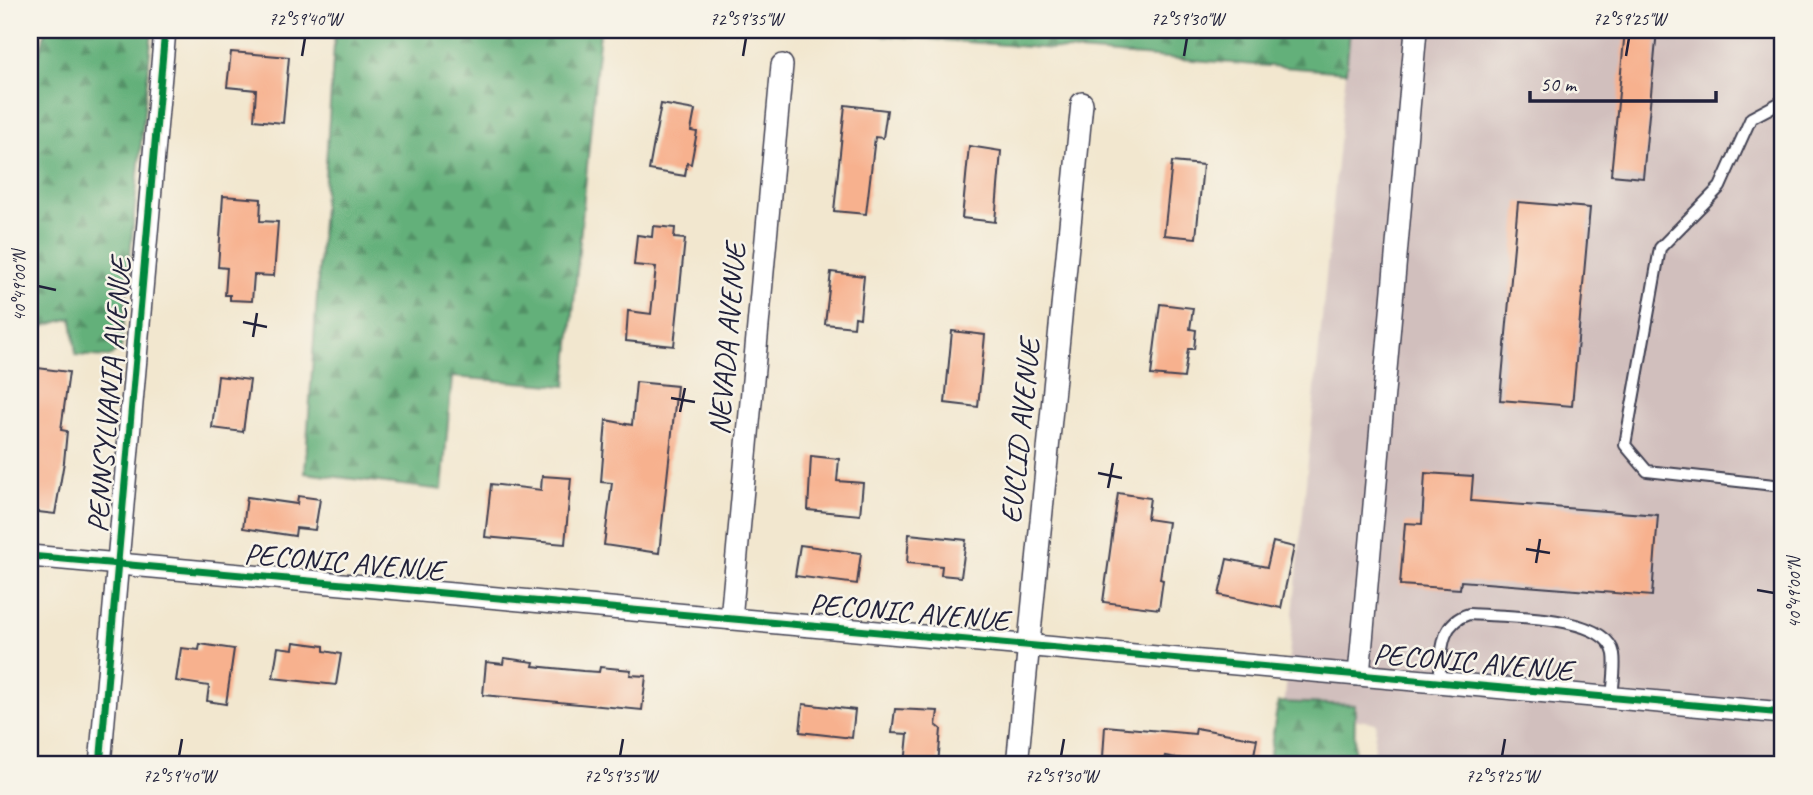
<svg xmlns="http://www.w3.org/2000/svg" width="1813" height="795" font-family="Caveat,sans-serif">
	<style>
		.industrial { fill: #d1bfbd }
		.forest { fill: url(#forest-firs); stroke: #42695a; stroke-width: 2 }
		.building { fill: #f7b18e }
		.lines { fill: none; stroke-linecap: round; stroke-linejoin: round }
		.service-casing { stroke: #414051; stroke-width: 14 }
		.minor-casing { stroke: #414051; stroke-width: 24 }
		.service { stroke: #fff; stroke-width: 10 }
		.minor { stroke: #fff; stroke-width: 21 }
		.cycleway-casing { stroke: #f7f3e8; stroke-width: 11 }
		.cycleway { stroke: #00873e; stroke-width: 7 }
		.ticks { fill: none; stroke: #22223b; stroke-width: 2.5 }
		.labels { text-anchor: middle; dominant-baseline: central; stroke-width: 5; stroke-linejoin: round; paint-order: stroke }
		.street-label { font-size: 30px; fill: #22223b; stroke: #f7f3e8 }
		.neatline { fill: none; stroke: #22223b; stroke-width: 2.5 }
		.ticks-label { font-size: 18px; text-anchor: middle; fill: #22223b }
	</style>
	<defs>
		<pattern id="forest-firs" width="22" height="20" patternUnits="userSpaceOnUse" patternTransform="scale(1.75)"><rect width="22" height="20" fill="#63b07a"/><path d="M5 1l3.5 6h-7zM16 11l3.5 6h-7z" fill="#518f65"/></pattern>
	</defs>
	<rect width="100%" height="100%" fill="#f7f3e8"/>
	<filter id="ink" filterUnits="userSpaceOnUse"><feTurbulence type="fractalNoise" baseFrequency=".0143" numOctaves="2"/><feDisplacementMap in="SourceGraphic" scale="14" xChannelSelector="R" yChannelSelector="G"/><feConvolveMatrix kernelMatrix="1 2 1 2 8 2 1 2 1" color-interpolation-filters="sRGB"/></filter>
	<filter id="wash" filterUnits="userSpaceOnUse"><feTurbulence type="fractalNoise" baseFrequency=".00686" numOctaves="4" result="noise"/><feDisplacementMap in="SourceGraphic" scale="28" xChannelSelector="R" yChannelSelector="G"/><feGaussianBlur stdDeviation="1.57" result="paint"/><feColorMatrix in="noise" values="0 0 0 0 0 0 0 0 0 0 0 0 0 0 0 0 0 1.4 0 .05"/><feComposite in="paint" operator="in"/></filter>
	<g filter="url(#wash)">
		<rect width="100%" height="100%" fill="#f2e7cf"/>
		<path class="industrial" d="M 1350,30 L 1783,30 L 1783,765 L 1372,765 L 1376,723 L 1284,707 Z"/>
		<g class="forest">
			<path d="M 46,30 L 152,30 L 121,348 L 109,357 L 76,355 L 72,318 L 30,330 L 30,85 Z"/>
			<path d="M 335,30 L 600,30 L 566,386 L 452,377 L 442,490 L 305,473 Z"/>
			<path d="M 815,30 L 1350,30 L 1346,72 Z"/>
			<path d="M 1278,702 L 1355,705 L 1354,765 L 1268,765 Z"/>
		</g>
		<g id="blocks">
			<g class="building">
				<path d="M 1625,30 L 1657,30 L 1643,178 L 1611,175 Z"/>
				<path d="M 231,52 L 289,57 L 283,123 L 254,120 L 256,90 L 227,87 Z"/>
				<path d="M 661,104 L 695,110 L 691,131 L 697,132 L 691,164 L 687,163 L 685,176 L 649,170 Z"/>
				<path d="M 845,105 L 887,110 L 883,138 L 875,137 L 866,214 L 834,211 Z"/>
				<path d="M 969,146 L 1001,151 L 995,222 L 962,218 Z"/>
				<path d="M 1172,162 L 1203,165 L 1196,238 L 1164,235 Z"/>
				<path d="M 223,196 L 261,199 L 260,221 L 278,222 L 274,276 L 254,275 L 252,301 L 230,300 L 230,295 L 225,295 L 227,268 L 218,267 Z"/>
				<path d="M 1518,202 L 1590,208 L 1572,406 L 1500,400 Z"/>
				<path d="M 653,226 L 675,228 L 674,238 L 685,239 L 674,346 L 626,341 L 628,311 L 651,314 L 656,267 L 634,265 L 637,235 L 652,237 Z"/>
				<path d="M 831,272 L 864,276 L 860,318 L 855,317 L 854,327 L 825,324 Z"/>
				<path d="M 1160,304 L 1193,308 L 1190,329 L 1196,330 L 1194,349 L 1188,349 L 1184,378 L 1151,375 Z"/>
				<path d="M 952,331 L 985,335 L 978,407 L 945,403 Z"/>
				<path d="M 30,367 L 69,372 L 61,430 L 67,431 L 64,462 L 55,514 L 30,511 Z"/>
				<path d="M 218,376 L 250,380 L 243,432 L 212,428 Z"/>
				<path d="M 636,382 L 677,386 L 659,553 L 604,545 L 612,483 L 601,482 L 606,420 L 632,425 Z"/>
				<path d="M 811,456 L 839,459 L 837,481 L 863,483 L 860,515 L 808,510 Z"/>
				<path d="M 1425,473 L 1473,476 L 1471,501 L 1658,515 L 1652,596 L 1461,581 L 1460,589 L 1400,585 L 1405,523 L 1422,524 Z"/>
				<path d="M 542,476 L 571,478 L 565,544 L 485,537 L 491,484 L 541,490 Z"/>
				<path d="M 1118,493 L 1150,498 L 1147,519 L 1168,522 L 1160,579 L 1163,580 L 1159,609 L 1103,602 Z"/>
				<path d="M 298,496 L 320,499 L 315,530 L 296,528 L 295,536 L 243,528 L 247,497 L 297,504 Z"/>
				<path d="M 909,534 L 966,540 L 961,577 L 941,575 L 942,566 L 907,563 Z"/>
				<path d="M 1273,542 L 1294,547 L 1281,608 L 1219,595 L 1227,559 L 1267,567 Z"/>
				<path d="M 800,545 L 861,553 L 857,584 L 795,576 Z"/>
				<path d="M 294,642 L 324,646 L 324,651 L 341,654 L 336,685 L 273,678 L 278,647 L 293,649 Z"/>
				<path d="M 200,644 L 234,649 L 226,704 L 207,701 L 209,686 L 176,681 L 181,648 L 199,650 Z"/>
				<path d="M 504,658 L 534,662 L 533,666 L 583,671 L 599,672 L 600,667 L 631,670 L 630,675 L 646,676 L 642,710 L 483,695 L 486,662 L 503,664 Z"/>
				<path d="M 803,704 L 855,710 L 852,738 L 800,732 Z"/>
				<path d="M 895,709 L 938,711 L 936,725 L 941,729 L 938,765 L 905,765 L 908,734 L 892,733 Z"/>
				<path d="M 1105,726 L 1195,734 L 1196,728 L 1257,739 L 1252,765 L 1215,765 L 1165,756 L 1164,762 L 1103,757 Z"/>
			</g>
		</g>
	</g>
	<g filter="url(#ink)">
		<use href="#blocks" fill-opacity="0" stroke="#414051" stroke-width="2"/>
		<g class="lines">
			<defs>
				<g id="service">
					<path d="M 1783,101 L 1751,118 L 1720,187 L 1660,248 L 1625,445 L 1647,471 L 1783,486"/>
					<path d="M 1439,682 C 1442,655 1438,623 1469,614 C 1501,617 1606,613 1614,654 C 1616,667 1613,684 1612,698"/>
				</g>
				<g id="minor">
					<path d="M 30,556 L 1783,713"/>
					<path d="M 731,619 L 782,65"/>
					<path d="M 1359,675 L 1416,30"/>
					<path d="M 100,765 L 165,30"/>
					<path d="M 1017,765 L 1082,103"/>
				</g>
			</defs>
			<use href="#service" class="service-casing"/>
			<use href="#minor" class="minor-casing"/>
			<use href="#service" class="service"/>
			<use href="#minor" class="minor"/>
			<defs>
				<g id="cycleway">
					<path d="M 30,556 L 1783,713"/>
					<path d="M 100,765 L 165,30"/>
				</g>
			</defs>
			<use href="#cycleway" class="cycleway-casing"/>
			<use href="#cycleway" class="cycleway"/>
		</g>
	</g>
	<path class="ticks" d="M 302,56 L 305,38M 743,56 L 746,38M 1184,56 L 1187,38M 1626,56 L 1629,38M 38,286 L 56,290M 243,322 L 267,327M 253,337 L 257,313M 671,398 L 695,402M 680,412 L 685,388M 1098,473 L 1122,478M 1108,488 L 1113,463M 1526,549 L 1550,553M 1536,563 L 1540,539M 1757,590 L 1774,593M 179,756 L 182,739M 620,756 L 623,739M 1061,756 L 1064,739M 1502,756 L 1505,739"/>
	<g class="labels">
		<g class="street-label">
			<text transform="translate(727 339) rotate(-85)">NEVADA AVENUE</text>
			<text transform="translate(109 395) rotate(-85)">PENNSYLVANIA AVENUE</text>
			<text transform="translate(1020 431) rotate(-84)">EUCLID AVENUE</text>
			<text transform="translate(344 562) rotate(5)">PECONIC AVENUE</text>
			<text transform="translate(909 612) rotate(5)">PECONIC AVENUE</text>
			<text transform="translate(1473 662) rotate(5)">PECONIC AVENUE</text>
		</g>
	</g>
	<rect width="1813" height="795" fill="none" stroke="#f7f3e8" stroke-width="77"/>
	<path d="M1530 91v10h186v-10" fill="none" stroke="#22223b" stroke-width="3.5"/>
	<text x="1540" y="91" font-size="21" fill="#22223b" stroke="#f7f3e8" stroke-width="5" paint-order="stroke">50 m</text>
	<rect x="38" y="38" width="1736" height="718" class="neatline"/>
	<g class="ticks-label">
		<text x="305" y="25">72°59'40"W</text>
		<text x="746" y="25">72°59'35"W</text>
		<text x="1187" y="25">72°59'30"W</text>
		<text x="1629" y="25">72°59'25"W</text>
		<text transform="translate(19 286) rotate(-90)" y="6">40°49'00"N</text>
		<text transform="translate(1794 593) rotate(-90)" y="6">40°49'00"N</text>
		<text x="179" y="782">72°59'40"W</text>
		<text x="620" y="782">72°59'35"W</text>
		<text x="1061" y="782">72°59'30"W</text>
		<text x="1502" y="782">72°59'25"W</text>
	</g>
</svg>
